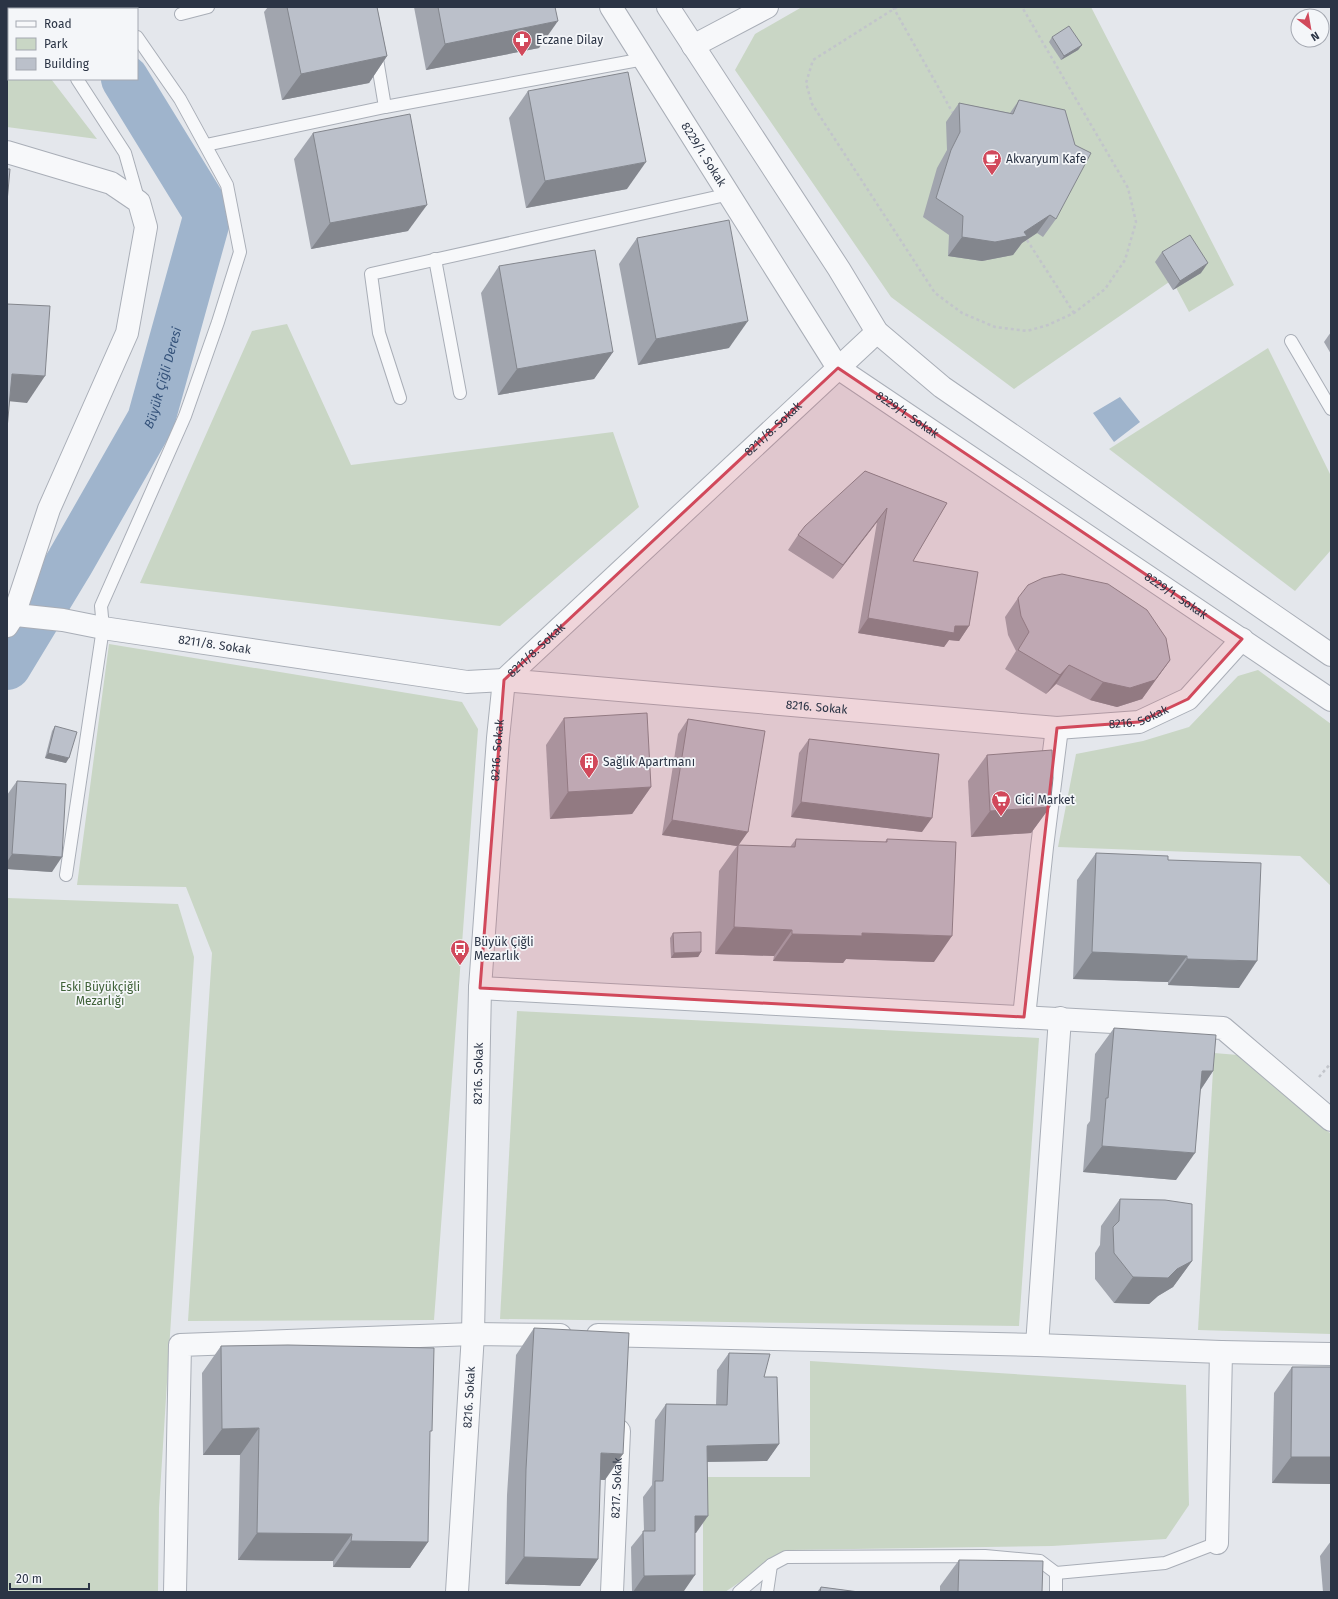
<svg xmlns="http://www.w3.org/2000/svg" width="1338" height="1599" font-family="'Fira Sans',sans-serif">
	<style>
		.green { fill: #c9d6c5 }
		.water { fill: #9fb4cc }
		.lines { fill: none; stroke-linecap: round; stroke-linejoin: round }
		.river { stroke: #9fb4cc; stroke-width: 48 }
		.service-casing { stroke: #a9aeb7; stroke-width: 14 }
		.pedestrian-casing { stroke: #a9aeb7; stroke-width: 20 }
		.minor-casing { stroke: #a9aeb7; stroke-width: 24 }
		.tertiary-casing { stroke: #a9aeb7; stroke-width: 24 }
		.path { stroke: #c2c5cb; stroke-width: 2.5; stroke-dasharray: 3 3; stroke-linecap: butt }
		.service { stroke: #f7f8fa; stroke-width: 12 }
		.pedestrian { stroke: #f7f8fa; stroke-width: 18 }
		.minor { stroke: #f7f8fa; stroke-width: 22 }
		.tertiary { stroke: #f7f8fa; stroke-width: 22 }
		.wall { fill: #a1a5ae }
		.shaded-wall { fill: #83868d }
		.building { fill: #bbc0ca; stroke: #83868d }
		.marked { fill: #d1495b; fill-opacity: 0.2; stroke: #d1495b; stroke-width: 3; stroke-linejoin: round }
		.labels { text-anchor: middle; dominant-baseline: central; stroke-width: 3.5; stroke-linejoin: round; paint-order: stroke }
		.poi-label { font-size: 12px; fill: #2b3445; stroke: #f4f6f9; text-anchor: start }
		.street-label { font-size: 12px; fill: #2b3445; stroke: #f4f6f9 }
		.park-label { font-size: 12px; fill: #3f6138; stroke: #f4f6f9 }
		.water-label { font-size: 13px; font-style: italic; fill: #34527a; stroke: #f4f6f9 }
	</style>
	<rect width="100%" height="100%" fill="#e4e7ec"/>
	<g class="green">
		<path d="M 802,7 L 1091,7 L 1234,285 L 1189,312 L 1172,280 L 1014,389 L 891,297 L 735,70 L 755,34 Z"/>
		<path d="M 7,20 L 9,23 L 9,79 L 51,79 L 97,139 L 7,127 Z"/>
		<path d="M 287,324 L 351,465 L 613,432 L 639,507 L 500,626 L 140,583 L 252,331 Z"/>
		<path d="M 1268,348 L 1331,476 L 1331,550 L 1295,591 L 1109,449 Z"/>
		<path d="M 109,644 L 462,702 L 478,729 L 434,1320 L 188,1321 L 212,953 L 186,887 L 77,885 Z"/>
		<path d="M 1258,670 L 1331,724 L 1331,886 L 1300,856 L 1058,847 L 1076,754 L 1143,741 L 1189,727 L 1238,676 Z"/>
		<path d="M 7,898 L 178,904 L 194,957 L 159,1508 L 158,1592 L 7,1592 Z"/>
		<path d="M 517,1011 L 1039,1038 L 1019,1326 L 500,1319 Z"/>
		<path d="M 1214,1053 L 1238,1055 L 1331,1134 L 1331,1334 L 1198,1330 Z"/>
		<path d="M 810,1361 L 1186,1385 L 1189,1505 L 1166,1539 L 1052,1546 L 788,1550 L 725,1592 L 703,1592 L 703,1477 L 810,1477 Z"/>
	</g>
	<path class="water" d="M 1120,397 L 1140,422 L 1114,442 L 1093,413 Z"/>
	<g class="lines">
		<g class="river">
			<path d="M 81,7 L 83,9"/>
			<path id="s1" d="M 7,666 L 70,562 L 151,420 L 208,214 L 125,79"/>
		</g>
		<defs>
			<g id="service">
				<path d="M 24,7 L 25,9"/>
				<path d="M 116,7 L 117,9"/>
				<path d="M 181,14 L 208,7"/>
				<path d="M 376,53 L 385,107"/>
				<path d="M 77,79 L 125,153 L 139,202"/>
				<path d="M 206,145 L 385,107 L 644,59"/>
				<path d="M 435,259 L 460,393"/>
				<path d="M 1291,341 L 1331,409"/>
				<path d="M 400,398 L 379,333 L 371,274 L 730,194"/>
				<path d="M 66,875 L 103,628 L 101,606 L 185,416 L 218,322 L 240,252 L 227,185 L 180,99 L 137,37"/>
				<path d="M 1056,1573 L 1165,1563 L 1217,1543"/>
				<path d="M 739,1592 L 771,1565 L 786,1557 L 985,1556 L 1040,1561 L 1056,1573 L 1056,1592"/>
				<path d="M 767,1592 L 771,1565"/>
			</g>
			<path id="pedestrian" d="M 52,9 L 55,7"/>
			<g id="minor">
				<path d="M 693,46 L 767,7"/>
				<path d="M 7,152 L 111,183 L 139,202 L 146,227 L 127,333 L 49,509 L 14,615 L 7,626"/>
				<path id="s2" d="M 7,614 L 63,620 L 103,628 L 467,682 L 504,680 L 1057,728 L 1139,722 L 1188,699 L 1242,639"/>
				<path id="s3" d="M 504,680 L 877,332"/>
				<path d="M 480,988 L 1223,1028 L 1331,1120"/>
				<path d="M 1024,1017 L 1042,847 L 1057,728"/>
				<path d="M 598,1335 L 1037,1345 L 1221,1352 L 1331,1354"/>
				<path d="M 1037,1345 L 1060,1018"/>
				<path d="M 1217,1543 L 1221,1352"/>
				<path d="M 175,1592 L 180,1345 L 473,1334 L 560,1335"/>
				<path id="s4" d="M 457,1592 L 473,1334 L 480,988 L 498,738 L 504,680"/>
				<path id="s5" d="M 612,1592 L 619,1431"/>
			</g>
			<g id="tertiary">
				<path id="s6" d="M 611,7 L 838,368 L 1331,700"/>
				<path d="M 668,7 L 839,269 L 877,332 L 942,387 L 1331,655"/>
			</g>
		</defs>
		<use href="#service" class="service-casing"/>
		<use href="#pedestrian" class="pedestrian-casing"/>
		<use href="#minor" class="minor-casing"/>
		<use href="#tertiary" class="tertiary-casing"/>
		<g class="path">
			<path d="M 893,7 L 954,115"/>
			<path d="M 897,7 L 813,60 L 806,83 L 812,104 L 935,293 L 962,313 L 995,327 L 1027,331 L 1048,325 L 1074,313 L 1105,289 L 1125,260 L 1136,222 L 1128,188 L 1022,7"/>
			<path d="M 7,40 L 9,38"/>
			<path d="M 1027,240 L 1074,313"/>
			<path d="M 1319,1077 L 1331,1063"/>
		</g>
		<use href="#service" class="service"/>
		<use href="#pedestrian" class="pedestrian"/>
		<use href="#minor" class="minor"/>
		<use href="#tertiary" class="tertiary"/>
	</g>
	<g class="wall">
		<path d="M 268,7 L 377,7 L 387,56 L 369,83 L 282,100 L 264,12 Z"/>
		<path d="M 414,7 L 555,7 L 539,48 L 426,70 Z"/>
		<path d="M 1052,37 L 1082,45 L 1078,50 L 1061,60 L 1049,42 Z"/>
		<path d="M 528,91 L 627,189 L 526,208 L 509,118 Z"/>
		<path d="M 1019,100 L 1056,219 L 1043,237 L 1037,233 L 1022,243 L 1013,255 L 982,261 L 948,256 L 949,235 L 923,217 L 937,168 L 947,150 L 946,122 L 959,103 L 1010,113 Z"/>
		<path d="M 313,133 L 408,231 L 311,249 L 294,159 Z"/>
		<path d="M 637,238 L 729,348 L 638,365 L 619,264 Z"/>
		<path d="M 1162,252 L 1201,273 L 1173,290 L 1155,262 Z"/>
		<path d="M 499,266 L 613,352 L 594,379 L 498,395 L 481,293 Z"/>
		<path d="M 1331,332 L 1331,354 L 1324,342 Z"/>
		<path d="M 865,471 L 947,503 L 913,561 L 969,626 L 959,641 L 949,640 L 944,647 L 858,633 L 877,522 L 833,579 L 788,550 L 798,535 Z"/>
		<path d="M 1018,598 L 1170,660 L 1142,699 L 1117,707 L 1090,700 L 1056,684 L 1046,694 L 1005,669 L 1016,651 L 1008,635 L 1005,617 Z"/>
		<path d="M 564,718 L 651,787 L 632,814 L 550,819 L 546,745 Z"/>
		<path d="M 688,719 L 739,845 L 790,847 L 796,839 L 885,842 L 887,839 L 934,962 L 846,959 L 843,963 L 773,961 L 774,956 L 715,954 L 719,871 L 737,846 L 662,835 L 678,734 Z"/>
		<path d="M 55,726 L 66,763 L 45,758 L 52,731 Z"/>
		<path d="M 809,739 L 922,832 L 791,817 L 799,753 Z"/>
		<path d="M 987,755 L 1050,807 L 1031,833 L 971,837 L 968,781 Z"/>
		<path d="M 17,781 L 52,872 L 7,869 L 7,795 Z"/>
		<path d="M 1096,853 L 1168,860 L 1239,988 L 1168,985 L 1168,982 L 1073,979 L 1077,880 Z"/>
		<path d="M 673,933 L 701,952 L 698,957 L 671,958 L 670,938 Z"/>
		<path d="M 1114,1028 L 1213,1071 L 1200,1091 L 1176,1180 L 1083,1172 L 1087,1125 L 1090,1121 L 1095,1054 Z"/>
		<path d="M 1120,1199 L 1192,1261 L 1173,1287 L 1158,1296 L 1149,1304 L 1114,1303 L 1095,1279 L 1095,1253 L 1100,1245 L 1101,1226 Z"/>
		<path d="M 534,1328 L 605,1480 L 600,1480 L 598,1559 L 580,1586 L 505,1584 L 507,1495 L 516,1355 Z"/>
		<path d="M 221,1346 L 430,1434 L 428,1542 L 410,1568 L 333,1567 L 333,1561 L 238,1560 L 240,1455 L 203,1455 L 202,1373 Z"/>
		<path d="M 729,1353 L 764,1377 L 779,1444 L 767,1461 L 707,1462 L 696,1533 L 695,1533 L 684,1591 L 632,1592 L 631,1547 L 644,1531 L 643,1497 L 652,1485 L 655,1420 L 666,1404 L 716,1405 L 717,1370 Z"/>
		<path d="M 1292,1367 L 1331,1367 L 1331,1484 L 1272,1483 L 1274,1393 Z"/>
		<path d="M 1331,1541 L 1331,1592 L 1323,1592 L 1320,1556 Z"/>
		<path d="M 959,1560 L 1042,1592 L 940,1592 L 940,1586 Z"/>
		<path d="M 821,1587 L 859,1592 L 817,1592 Z"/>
	</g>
	<g class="shaded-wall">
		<path d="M 558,21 L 539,48 L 426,70 L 445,44 Z"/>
		<path d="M 1082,45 L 1078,50 L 1061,60 L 1064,56 Z"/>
		<path d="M 387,56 L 369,83 L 282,100 L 301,74 Z"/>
		<path d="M 646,162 L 627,189 L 526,208 L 545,181 Z"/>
		<path d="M 427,205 L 408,231 L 311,249 L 330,223 Z"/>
		<path d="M 1050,215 L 1037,233 L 1022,243 L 1013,255 L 982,261 L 948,256 L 962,237 L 1024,232 Z"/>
		<path d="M 1208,263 L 1201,273 L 1173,290 L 1180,281 Z"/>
		<path d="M 748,321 L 729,348 L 638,365 L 656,339 Z"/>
		<path d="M 613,352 L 594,379 L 498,395 L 517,369 Z"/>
		<path d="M 12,374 L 45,376 L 27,403 L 7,401 Z"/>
		<path d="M 887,508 L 877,522 L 833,579 L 843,565 Z"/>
		<path d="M 868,618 L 969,626 L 959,641 L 949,640 L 944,647 L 858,633 Z"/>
		<path d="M 1170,660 L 1142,699 L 1117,707 L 1090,700 L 1103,682 Z"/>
		<path d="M 1069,665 L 1056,684 L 1046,694 L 1060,675 Z"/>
		<path d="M 48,753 L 69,758 L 66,763 L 45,758 Z"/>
		<path d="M 651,787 L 632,814 L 550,819 L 568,792 Z"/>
		<path d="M 801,802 L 932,818 L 922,832 L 791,817 Z"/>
		<path d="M 1050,807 L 1031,833 L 971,837 L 990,811 Z"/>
		<path d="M 672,820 L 748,832 L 738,846 L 738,845 L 737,846 L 662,835 Z"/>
		<path d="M 12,854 L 62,857 L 52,872 L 7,869 L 7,862 Z"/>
		<path d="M 734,927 L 792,930 L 774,956 L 715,954 Z"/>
		<path d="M 862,933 L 952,936 L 934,962 L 846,959 L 843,963 L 773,961 L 792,934 Z"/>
		<path d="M 701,952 L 698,957 L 671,958 L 674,953 Z"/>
		<path d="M 1092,952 L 1187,956 L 1168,982 L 1073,979 Z"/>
		<path d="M 1187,959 L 1257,961 L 1239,988 L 1168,985 Z"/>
		<path d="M 1202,1071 L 1213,1071 L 1195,1098 Z"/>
		<path d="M 1102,1146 L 1195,1153 L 1176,1180 L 1083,1172 Z"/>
		<path d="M 1192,1261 L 1173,1287 L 1158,1296 L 1149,1304 L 1114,1303 L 1133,1277 Z"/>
		<path d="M 259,1428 L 240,1455 L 203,1455 L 222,1429 Z"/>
		<path d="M 779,1444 L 767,1461 L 696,1462 L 707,1446 Z"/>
		<path d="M 601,1453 L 623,1454 L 605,1480 L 582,1479 Z"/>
		<path d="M 1291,1457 L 1331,1457 L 1331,1484 L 1272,1483 Z"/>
		<path d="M 695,1516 L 708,1516 L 696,1533 L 683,1533 Z"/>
		<path d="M 257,1533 L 352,1534 L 333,1561 L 238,1560 Z"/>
		<path d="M 351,1541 L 428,1542 L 410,1568 L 333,1567 Z"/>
		<path d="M 524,1557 L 598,1559 L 580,1586 L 505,1584 Z"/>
		<path d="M 695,1575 L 684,1591 L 633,1592 L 644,1576 Z"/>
	</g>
	<g class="building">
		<path d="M 287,7 L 377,7 L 387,56 L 301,74 Z"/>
		<path d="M 438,7 L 555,7 L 558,21 L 445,44 Z"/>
		<path d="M 1069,26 L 1082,45 L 1064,56 L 1052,37 Z"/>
		<path d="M 628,72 L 646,162 L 545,181 L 528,91 Z"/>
		<path d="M 1019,100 L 1065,110 L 1075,145 L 1091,153 L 1056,219 L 1050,215 L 1024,232 L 1027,236 L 995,242 L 962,237 L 963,216 L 936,198 L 951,150 L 960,132 L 959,103 L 1013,114 Z"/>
		<path d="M 410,114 L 427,205 L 330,223 L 313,133 Z"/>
		<path d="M 7,169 L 10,169 L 7,202 Z"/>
		<path d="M 729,220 L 748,321 L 656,339 L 637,238 Z"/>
		<path d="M 1190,235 L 1208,263 L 1180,281 L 1162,252 Z"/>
		<path d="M 595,250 L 613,352 L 517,369 L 499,266 Z"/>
		<path d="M 7,304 L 50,306 L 45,376 L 12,374 L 7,429 Z"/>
		<path d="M 865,471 L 947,503 L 913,561 L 978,572 L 969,626 L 955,626 L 954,633 L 868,618 L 887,508 L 843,565 L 798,535 L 805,526 Z"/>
		<path d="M 1062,574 L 1108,584 L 1147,610 L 1166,638 L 1170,660 L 1155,680 L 1130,688 L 1103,682 L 1069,665 L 1060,675 L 1018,650 L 1029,632 L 1021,616 L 1018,598 L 1028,585 L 1043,578 Z"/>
		<path d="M 647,713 L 651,787 L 568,792 L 564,718 Z"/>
		<path d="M 688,719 L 765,731 L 748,832 L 672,820 Z"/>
		<path d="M 55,726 L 77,732 L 69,758 L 48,753 Z"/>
		<path d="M 809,739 L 939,754 L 932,818 L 801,802 Z"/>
		<path d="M 1052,750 L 1053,778 L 1050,807 L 990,811 L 987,755 Z"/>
		<path d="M 17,781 L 66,784 L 62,857 L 12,854 Z"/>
		<path d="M 796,839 L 887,842 L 887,839 L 956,842 L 952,936 L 862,933 L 862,936 L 792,934 L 792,930 L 734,927 L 738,845 L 795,847 Z"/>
		<path d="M 1096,853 L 1168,856 L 1168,860 L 1261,863 L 1257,961 L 1187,959 L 1187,956 L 1092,952 Z"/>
		<path d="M 701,932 L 701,952 L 674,953 L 673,933 Z"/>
		<path d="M 1114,1028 L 1216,1035 L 1213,1071 L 1202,1071 L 1195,1153 L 1102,1146 L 1106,1098 L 1108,1098 Z"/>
		<path d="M 1120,1199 L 1165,1200 L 1192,1204 L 1192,1261 L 1177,1269 L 1168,1278 L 1133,1277 L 1114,1253 L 1113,1227 L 1119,1221 Z"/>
		<path d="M 534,1328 L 629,1333 L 623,1454 L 601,1453 L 598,1559 L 524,1557 L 526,1469 Z"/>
		<path d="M 288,1345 L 434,1348 L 432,1431 L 430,1431 L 428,1542 L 351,1541 L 352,1534 L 257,1533 L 259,1428 L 222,1429 L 221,1346 Z"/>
		<path d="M 729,1353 L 770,1354 L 764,1377 L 777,1377 L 779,1444 L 707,1446 L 708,1516 L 695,1516 L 695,1575 L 644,1576 L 643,1531 L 655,1531 L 655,1481 L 663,1481 L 666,1404 L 727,1405 Z"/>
		<path d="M 1292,1367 L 1331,1367 L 1331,1457 L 1291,1457 Z"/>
		<path d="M 959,1560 L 1043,1561 L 1042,1592 L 958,1592 Z"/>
		<path d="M 821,1587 L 859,1592 L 820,1592 Z"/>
	</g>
	<path class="marked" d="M 838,368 L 1242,639 L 1188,699 L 1139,722 L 1057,728 L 1024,1017 L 480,988 L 504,680 Z"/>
	<defs>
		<symbol id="pharmacy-pin" viewBox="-11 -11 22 30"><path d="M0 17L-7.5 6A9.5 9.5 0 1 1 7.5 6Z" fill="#d1495b" stroke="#f4f6f9"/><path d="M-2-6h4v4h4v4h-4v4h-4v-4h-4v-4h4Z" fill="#fff"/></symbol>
		<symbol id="cafe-pin" viewBox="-11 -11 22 30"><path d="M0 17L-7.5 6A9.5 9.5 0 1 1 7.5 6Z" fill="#d1495b" stroke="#f4f6f9"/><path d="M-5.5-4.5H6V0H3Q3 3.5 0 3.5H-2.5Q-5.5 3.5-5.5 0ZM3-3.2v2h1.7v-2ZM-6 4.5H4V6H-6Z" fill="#fff"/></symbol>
		<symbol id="building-pin" viewBox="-11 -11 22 30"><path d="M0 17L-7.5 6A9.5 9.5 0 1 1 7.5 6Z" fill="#d1495b" stroke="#f4f6f9"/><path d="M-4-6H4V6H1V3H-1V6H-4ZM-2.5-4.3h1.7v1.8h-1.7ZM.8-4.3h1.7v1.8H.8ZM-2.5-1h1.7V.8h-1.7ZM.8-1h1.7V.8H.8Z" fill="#fff"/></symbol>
		<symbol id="supermarket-pin" viewBox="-11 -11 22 30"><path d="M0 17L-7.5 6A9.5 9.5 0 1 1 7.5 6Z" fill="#d1495b" stroke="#f4f6f9"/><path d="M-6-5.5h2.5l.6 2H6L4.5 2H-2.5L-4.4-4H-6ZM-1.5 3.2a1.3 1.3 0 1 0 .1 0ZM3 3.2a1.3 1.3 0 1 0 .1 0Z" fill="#fff"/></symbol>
		<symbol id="bus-pin" viewBox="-11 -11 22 30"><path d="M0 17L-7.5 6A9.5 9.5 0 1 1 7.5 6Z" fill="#d1495b" stroke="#f4f6f9"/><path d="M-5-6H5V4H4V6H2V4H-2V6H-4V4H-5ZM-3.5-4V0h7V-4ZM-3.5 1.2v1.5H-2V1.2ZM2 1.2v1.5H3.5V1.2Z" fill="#fff"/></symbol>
	</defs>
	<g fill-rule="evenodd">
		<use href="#pharmacy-pin" x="511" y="29" width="22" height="30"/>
		<use href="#cafe-pin" x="981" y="148" width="22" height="30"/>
		<use href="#building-pin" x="578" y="751" width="22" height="30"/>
		<use href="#supermarket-pin" x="990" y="789" width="22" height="30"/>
		<use href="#bus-pin" x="449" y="938" width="22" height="30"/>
	</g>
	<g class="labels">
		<g class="poi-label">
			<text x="536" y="40">Eczane Dilay</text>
			<text x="1006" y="159">Akvaryum Kafe</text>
			<text x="603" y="762">Sağlık Apartmanı</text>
			<text x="1015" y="800">Cici Market</text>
			<text x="474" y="942">Büyük Çiğli<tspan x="474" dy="14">Mezarlık</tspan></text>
		</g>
		<g class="street-label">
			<text stroke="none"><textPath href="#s6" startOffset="174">8229/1. Sokak</textPath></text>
			<text stroke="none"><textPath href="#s6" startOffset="510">8229/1. Sokak</textPath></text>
			<text stroke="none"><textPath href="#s3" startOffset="368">8211/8. Sokak</textPath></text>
			<text stroke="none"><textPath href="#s6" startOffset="834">8229/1. Sokak</textPath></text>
			<text stroke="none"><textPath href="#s2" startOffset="210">8211/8. Sokak</textPath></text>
			<text stroke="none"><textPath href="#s3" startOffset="44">8211/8. Sokak</textPath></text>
			<text stroke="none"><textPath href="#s2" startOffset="816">8216. Sokak</textPath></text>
			<text stroke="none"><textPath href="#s2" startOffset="1140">8216. Sokak</textPath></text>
			<text stroke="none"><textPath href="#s4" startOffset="843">8216. Sokak</textPath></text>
			<text stroke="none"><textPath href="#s4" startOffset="519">8216. Sokak</textPath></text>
			<text stroke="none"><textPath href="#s4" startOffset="195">8216. Sokak</textPath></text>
			<text stroke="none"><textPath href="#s5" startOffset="104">8217. Sokak</textPath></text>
		</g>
		<g class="park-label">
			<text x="100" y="987">Eski Büyükçiğli<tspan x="100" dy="14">Mezarlığı</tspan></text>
		</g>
		<g class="water-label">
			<text stroke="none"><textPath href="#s1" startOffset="329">Büyük Çiğli Deresi</textPath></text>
		</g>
	</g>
	<rect width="1338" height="1599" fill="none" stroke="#2b3445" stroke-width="16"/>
	<rect x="8" y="8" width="130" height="72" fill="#f4f6f9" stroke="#a4a8b1"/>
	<rect x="16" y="21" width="20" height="6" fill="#f7f8fa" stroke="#a4a8b1"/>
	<text x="44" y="28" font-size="12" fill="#2b3445">Road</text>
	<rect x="16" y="38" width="20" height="12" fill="#c9d6c5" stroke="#a4a8b1"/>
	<text x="44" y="48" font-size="12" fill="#2b3445">Park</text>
	<rect x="16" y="58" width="20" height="12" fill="#bbc0ca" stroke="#a4a8b1"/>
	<text x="44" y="68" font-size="12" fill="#2b3445">Building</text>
	<g transform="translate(1310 28) rotate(149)"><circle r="19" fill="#f4f6f9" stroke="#a4a8b1"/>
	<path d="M0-3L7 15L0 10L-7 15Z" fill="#d1495b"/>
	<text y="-6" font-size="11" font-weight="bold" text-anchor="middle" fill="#2b3445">N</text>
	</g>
	<path d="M10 1583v6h79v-6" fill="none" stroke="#2b3445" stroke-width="2"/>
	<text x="16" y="1583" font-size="12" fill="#2b3445" stroke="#f4f6f9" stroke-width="3" paint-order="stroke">20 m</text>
</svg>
